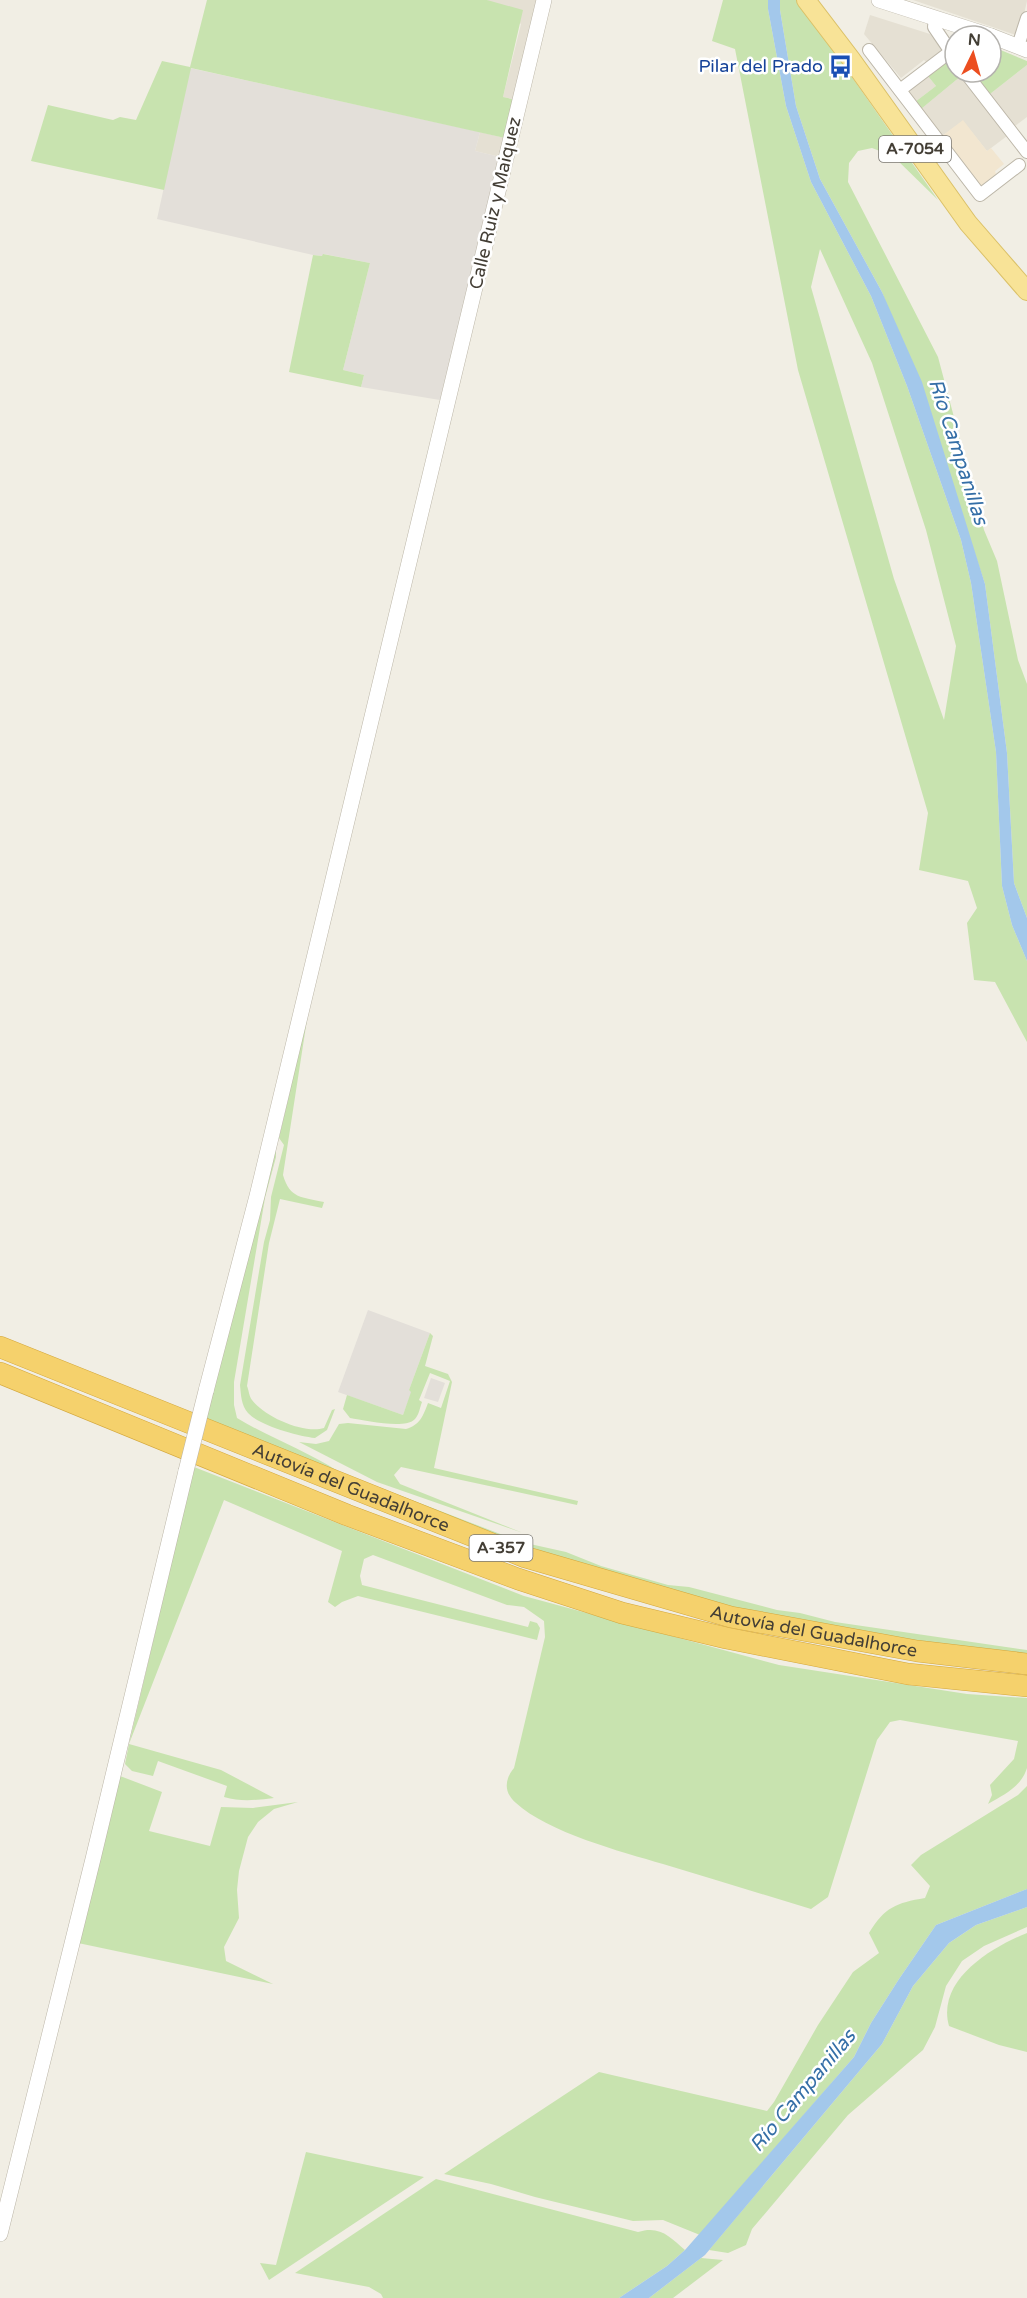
<svg xmlns="http://www.w3.org/2000/svg" width="1027" height="2298" font-family="'Varela Round',sans-serif">
	<style>
		.residential { fill: #e5e0d3 }
		.commercial { fill: #f2e6d0 }
		.industrial { fill: #e3dfd9 }
		.green { fill: #c8e3af; fill-rule: evenodd }
		.water { fill: #a3c8eb }
		.lines { fill: none; stroke-linecap: round; stroke-linejoin: round }
		.minor-casing { stroke: #bcb6a8; stroke-width: 14 }
		.tertiary-casing { stroke: #bcb6a8; stroke-width: 16 }
		.primary-casing { stroke: #dbc168; stroke-width: 20 }
		.motorway-casing { stroke: #d3a73d; stroke-width: 22 }
		.minor { stroke: #fff; stroke-width: 12 }
		.tertiary { stroke: #fff; stroke-width: 15 }
		.primary { stroke: #f8e397; stroke-width: 18 }
		.motorway { stroke: #f5d16c; stroke-width: 21 }
		.tertiary-bridge-casing { stroke: #bcb6a8; stroke-width: 16; stroke-linecap: butt }
		.tertiary-bridge { stroke: #fff; stroke-width: 15 }
		.labels { text-anchor: middle; dominant-baseline: central; stroke-width: 5; stroke-linejoin: round; paint-order: stroke }
		.shield { fill: #fff; stroke: #7b7872; stroke-width: 1.5 }
		.shield-label { font-size: 16px; font-weight: bold; fill: #433e35 }
		.transit-label { font-size: 18px; fill: #164399; stroke: #fff; text-anchor: end }
		.street-label { font-size: 18px; fill: #433e35; stroke: #fff }
		.water-label { font-size: 20px; font-style: italic; fill: #356fa7; stroke: #fff }
	</style>
	<rect width="100%" height="100%" fill="#f1eee4"/>
	<g class="residential">
		<path d="M 487,0 L 538,0 L 516,100 L 503,97 L 521,24 Z"/>
		<path d="M 913,0 L 1027,0 L 1027,1 L 1019,36 Z"/>
		<path d="M 870,15 L 930,34 L 942,50 L 926,62 L 924,60 L 901,78 L 864,34 Z"/>
		<path d="M 1027,65 L 1027,117 L 1015,126 L 990,94 Z"/>
		<path d="M 928,76 L 936,86 L 915,102 L 907,92 Z"/>
		<path d="M 961,76 L 1007,136 L 987,151 L 963,121 L 942,136 L 921,109 Z"/>
		<path d="M 480,132 L 505,138 L 500,157 L 475,151 Z"/>
	</g>
	<path class="commercial" d="M 963,120 L 987,151 L 991,148 L 1004,164 L 995,171 L 996,174 L 981,186 L 942,136 Z"/>
	<g class="industrial">
		<path d="M 190,68 L 480,132 L 475,151 L 500,157 L 440,400 L 361,387 L 364,375 L 343,370 L 370,263 L 324,254 L 323,256 L 313,255 L 157,219 Z"/>
		<path d="M 368,1310 L 430,1333 L 409,1390 L 412,1391 L 403,1415 L 338,1392 Z"/>
		<path d="M 431,1378 L 445,1383 L 438,1402 L 424,1398 Z"/>
	</g>
	<g class="green">
		<path d="M 207,0 L 487,0 L 523,10 L 503,97 L 516,100 L 505,138 L 191,68 L 164,190 L 31,161 L 48,105 L 113,120 L 120,117 L 136,120 L 162,61 L 190,67 Z"/>
		<path d="M 723,0 L 768,0 L 768,9 L 786,106 L 811,182 L 871,296 L 907,386 L 961,540 L 971,583 L 996,752 L 1002,886 L 1012,925 L 1027,961 L 1027,1042 L 995,982 L 974,980 L 967,923 L 977,908 L 968,881 L 919,870 L 928,813 L 798,370 L 735,49 L 712,41 ZM 820,249 L 872,363 L 926,530 L 956,646 L 944,720 L 894,579 L 811,287 Z"/>
		<path d="M 780,0 L 798,0 L 938,200 L 893,156 L 872,148 L 858,151 L 849,163 L 848,182 L 938,357 L 984,530 L 997,561 L 1018,660 L 1027,684 L 1027,918 L 1014,883 L 1007,753 L 985,584 L 952,485 L 882,292 L 820,179 L 796,106 L 780,10 Z"/>
		<path d="M 991,46 L 1027,61 L 1027,65 L 990,94 L 973,72 L 991,72 Z"/>
		<path d="M 949,60 L 955,68 L 955,72 L 958,72 L 961,76 L 921,109 L 915,102 L 936,86 L 928,76 Z"/>
		<path d="M 323,254 L 370,263 L 343,370 L 364,375 L 361,387 L 289,372 L 313,255 L 322,256 Z"/>
		<path d="M 308,1013 L 283,1175 C 290,1199 302,1197 324,1202 L 322,1208 L 280,1199 L 269,1243 L 247,1386 C 249,1391 249,1396 252,1400 C 265,1417 304,1434 324,1428 L 332,1410 L 335,1409 L 327,1430 L 315,1438 C 298,1436 260,1426 248,1413 C 241,1405 241,1395 240,1385 L 264,1242 L 270,1220 L 271,1197 L 284,1145 L 279,1138 Z"/>
		<path d="M 273,1146 L 276,1150 L 276,1157 L 265,1198 L 234,1382 L 234,1405 L 237,1418 C 270,1438 307,1451 339,1472 L 521,1542 L 566,1552 L 601,1566 L 668,1585 L 689,1587 L 777,1610 L 800,1613 L 835,1622 L 1027,1650 L 1027,1656 L 975,1650 L 780,1619 L 690,1597 L 519,1548 L 205,1424 Z"/>
		<path d="M 430,1333 L 433,1336 L 425,1366 L 448,1374 L 452,1382 L 434,1468 L 578,1501 L 577,1505 L 401,1467 L 394,1475 L 400,1484 L 523,1533 L 377,1482 L 299,1442 L 316,1444 L 329,1441 L 339,1424 L 348,1423 L 406,1429 C 420,1425 423,1416 428,1403 L 441,1408 L 450,1381 L 430,1373 L 419,1400 L 422,1402 C 420,1407 419,1415 415,1419 C 405,1430 364,1420 350,1418 L 343,1409 L 347,1395 L 403,1415 L 411,1392 L 409,1390 Z"/>
		<path d="M 194,1467 L 524,1596 L 779,1665 L 967,1694 L 1027,1698 L 1027,1768 C 1021,1787 1005,1794 988,1804 L 992,1795 L 990,1785 L 1014,1759 L 1018,1741 L 900,1720 L 890,1722 L 877,1740 L 828,1897 L 811,1909 C 762,1894 712,1879 663,1864 C 622,1852 547,1832 516,1803 C 504,1793 504,1780 514,1768 L 545,1637 L 544,1621 L 524,1607 L 507,1605 L 373,1555 L 364,1559 L 360,1576 L 362,1585 L 528,1627 L 530,1621 L 537,1623 L 540,1628 L 537,1640 L 358,1596 L 342,1602 L 335,1607 L 328,1602 L 342,1551 L 224,1500 L 129,1744 L 221,1770 L 274,1798 C 257,1800 241,1802 224,1797 L 227,1786 L 158,1761 L 153,1776 L 132,1771 L 125,1764 L 129,1744 Z"/>
		<path d="M 120,1776 L 162,1792 L 149,1831 L 210,1846 L 221,1807 L 253,1808 L 298,1802 L 274,1809 L 258,1822 L 248,1837 L 239,1871 L 237,1890 L 239,1918 L 224,1947 L 226,1961 L 273,1984 L 78,1943 Z"/>
		<path d="M 1027,1786 L 1027,1889 L 936,1925 L 899,1979 L 871,2023 L 854,2057 L 700,2235 L 663,2220 L 633,2221 L 535,2197 L 491,2184 L 444,2174 L 599,2072 L 767,2111 L 774,2102 L 818,2025 L 853,1972 L 879,1953 L 869,1933 C 885,1907 896,1903 925,1898 L 930,1886 L 911,1865 L 921,1855 L 1018,1795 Z"/>
		<path d="M 1027,1907 L 1027,1927 L 984,1946 L 962,1961 L 946,1986 L 935,2027 L 923,2050 L 848,2115 L 752,2229 L 746,2245 L 728,2253 L 709,2250 L 882,2044 L 913,1986 L 949,1943 L 976,1925 Z"/>
		<path d="M 1027,1933 L 1027,2052 L 999,2045 L 949,2026 C 936,1980 992,1947 1027,1933 Z"/>
		<path d="M 306,2152 L 424,2177 L 269,2280 L 260,2263 L 276,2265 Z"/>
		<path d="M 436,2179 L 638,2232 C 660,2225 670,2237 685,2250 L 667,2266 L 619,2298 L 383,2298 L 381,2294 L 369,2287 L 295,2273 Z"/>
		<path d="M 701,2258 L 723,2260 L 673,2298 L 649,2298 Z"/>
	</g>
	<g class="water">
		<path d="M 768,0 L 780,0 L 780,10 L 796,106 L 820,179 L 882,292 L 922,382 L 985,584 L 1007,753 L 1014,883 L 1027,918 L 1027,961 L 1012,925 L 1002,886 L 996,752 L 971,583 L 961,540 L 907,386 L 871,296 L 811,182 L 786,106 L 768,9 Z"/>
		<path d="M 1027,1889 L 1027,1907 L 976,1925 L 949,1943 L 913,1986 L 882,2044 L 705,2255 L 649,2298 L 619,2298 L 667,2266 L 685,2250 L 854,2057 L 871,2023 L 899,1979 L 936,1925 Z"/>
	</g>
	<g class="lines">
		<defs>
			<g id="minor">
				<path d="M 935,18 L 934,27 L 955,58"/>
				<path d="M 1018,46 L 1027,18"/>
				<path d="M 869,50 L 980,195 L 1019,165"/>
				<path d="M 965,72 L 1027,152"/>
				<path d="M 900,90 L 950,52"/>
			</g>
			<g id="tertiary">
				<path d="M 879,0 L 991,36"/>
				<path d="M 991,36 L 1027,50"/>
				<path d="M 206,1391 L 257,1196 L 544,0"/>
				<path d="M 0,2234 L 93,1859 L 186,1471"/>
			</g>
			<path id="primary" d="M 806,0 L 851,59 L 968,223 L 1027,291"/>
			<g id="motorway">
				<path id="s1" d="M 0,1347 L 525,1557 L 731,1617 L 917,1651 L 1027,1664"/>
				<path d="M 0,1373 L 347,1515 L 518,1579 L 622,1613 L 726,1638 L 908,1674 L 1027,1686"/>
			</g>
		</defs>
		<use href="#minor" class="minor-casing"/>
		<use href="#tertiary" class="tertiary-casing"/>
		<use href="#primary" class="primary-casing"/>
		<use href="#motorway" class="motorway-casing"/>
		<use href="#minor" class="minor"/>
		<use href="#tertiary" class="tertiary"/>
		<use href="#primary" class="primary"/>
		<use href="#motorway" class="motorway"/>
		<defs>
			<path id="tertiary-bridge" d="M 186,1471 L 206,1391"/>
		</defs>
		<use href="#tertiary-bridge" class="tertiary-bridge-casing"/>
		<use href="#tertiary-bridge" class="tertiary-bridge"/>
	</g>
	<defs>
		<symbol id="bus-bare" viewBox="-9 -9 18 18"><path d="M-5-6H5V4H4V6H2V4H-2V6H-4V4H-5ZM-3.5-4V0h7V-4ZM-3.5 1.2v1.5H-2V1.2ZM2 1.2v1.5H3.5V1.2Z" fill="#1a4fb4" stroke="#fff" stroke-width="2.5" paint-order="stroke"/></symbol>
	</defs>
	<g fill-rule="evenodd">
		<use href="#bus-bare" x="824" y="50" width="33" height="33"/>
	</g>
	<g class="labels">
		<g class="shield">
			<rect x="879" y="136" width="72" height="26" rx="4.5"/>
			<rect x="469.5" y="1535" width="63" height="26" rx="4.5"/>
		</g>
		<g class="shield-label">
			<text x="915" y="149">A-7054</text>
			<text x="501" y="1548">A-357</text>
		</g>
		<g class="transit-label">
			<text x="823" y="66">Pilar del Prado</text>
		</g>
		<g class="street-label">
			<text transform="translate(495 203) rotate(-77)">Calle Ruiz y Maiquez</text>
			<text stroke="none"><textPath href="#s1" startOffset="378">Autovía del Guadalhorce</textPath></text>
			<text stroke="none"><textPath href="#s1" startOffset="864">Autovía del Guadalhorce</textPath></text>
		</g>
		<g class="water-label">
			<text transform="translate(958 452) rotate(72)">Río Campanillas</text>
			<text transform="translate(803 2091) rotate(-50)">Río Campanillas</text>
		</g>
	</g>
	<g transform="translate(973 54) rotate(5)"><circle r="28" fill="#ffffff" stroke="#b4b2ae" stroke-width="1.5"/>
	<path d="M0-4.5L10 22L0 15L-10 22Z" fill="#ec4e20"/>
	<text y="-9" font-size="16" font-weight="bold" text-anchor="middle" fill="#433e35">N</text>
	</g>
</svg>
